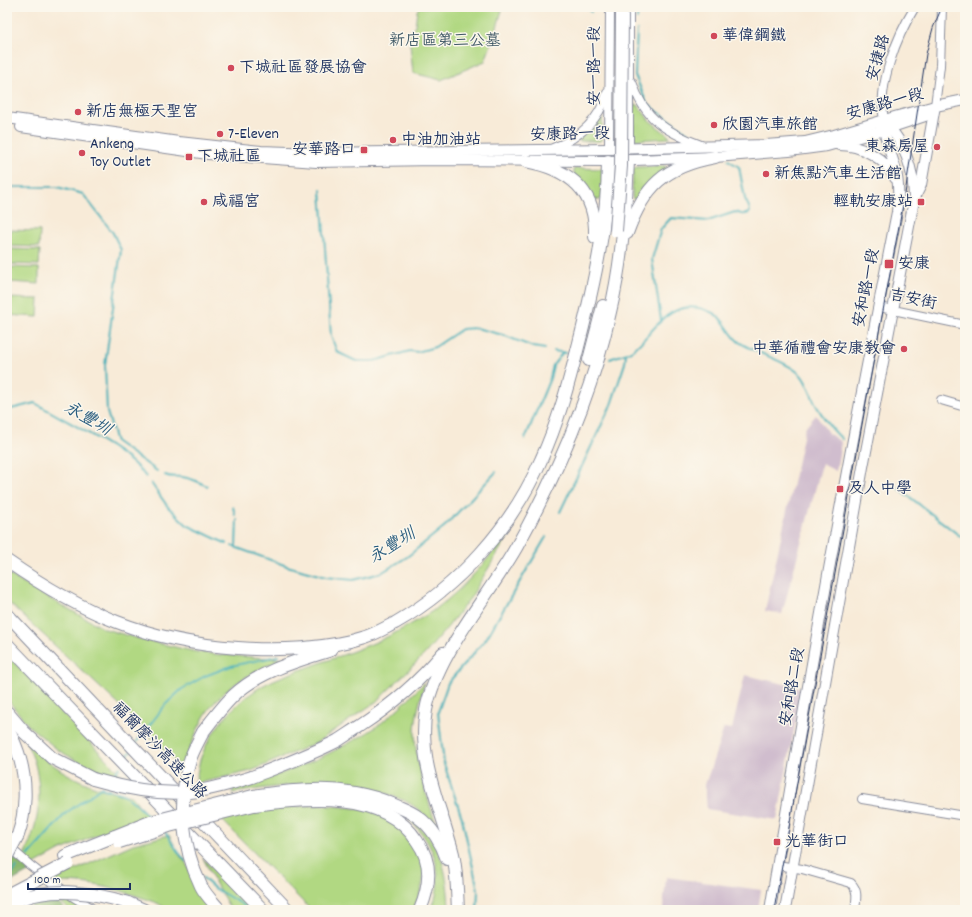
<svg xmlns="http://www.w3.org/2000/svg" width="972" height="917" font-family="Dekko,'LXGW WenKai TC',sans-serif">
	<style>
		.industrial { fill: #d0bdce }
		.green { fill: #b1d882; stroke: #668470 }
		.forest { fill: #8cb870; stroke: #547467 }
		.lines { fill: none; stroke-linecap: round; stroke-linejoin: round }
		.stream { stroke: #3eaeb8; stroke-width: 2 }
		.minor-casing { stroke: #8a8d9b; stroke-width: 10 }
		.major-casing { stroke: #8a8d9b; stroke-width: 12 }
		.highway-casing { stroke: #8a8d9b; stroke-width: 14 }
		.minor { stroke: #fff; stroke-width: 8 }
		.major { stroke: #fff; stroke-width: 10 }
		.highway { stroke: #fff; stroke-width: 12 }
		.tram { stroke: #1b2f5e; stroke-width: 1 }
		.highway-bridge-casing { stroke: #8a8d9b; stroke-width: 14; stroke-linecap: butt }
		.highway-bridge { stroke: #fff; stroke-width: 12 }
		.poi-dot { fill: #d1495b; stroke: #fbf7ec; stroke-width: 1.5 }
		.labels { text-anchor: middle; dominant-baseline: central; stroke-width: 3; stroke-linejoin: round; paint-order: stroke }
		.poi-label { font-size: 16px; fill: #1b2f5e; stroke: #fbf7ec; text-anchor: start }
		.park-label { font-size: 16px; fill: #405967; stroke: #fbf7ec }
		.street-label { font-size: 16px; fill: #1b2f5e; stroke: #fbf7ec }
		.water-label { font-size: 17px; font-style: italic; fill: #275b7e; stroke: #fbf7ec }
	</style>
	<rect width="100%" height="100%" fill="#fbf7ec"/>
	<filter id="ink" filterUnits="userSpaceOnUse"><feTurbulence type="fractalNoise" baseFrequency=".025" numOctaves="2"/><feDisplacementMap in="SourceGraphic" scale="8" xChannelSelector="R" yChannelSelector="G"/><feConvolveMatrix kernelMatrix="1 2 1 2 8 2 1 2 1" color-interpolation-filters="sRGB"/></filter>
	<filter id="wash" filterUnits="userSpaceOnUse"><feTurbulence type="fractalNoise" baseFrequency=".012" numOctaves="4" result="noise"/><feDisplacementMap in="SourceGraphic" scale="16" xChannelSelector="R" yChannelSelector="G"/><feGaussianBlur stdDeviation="0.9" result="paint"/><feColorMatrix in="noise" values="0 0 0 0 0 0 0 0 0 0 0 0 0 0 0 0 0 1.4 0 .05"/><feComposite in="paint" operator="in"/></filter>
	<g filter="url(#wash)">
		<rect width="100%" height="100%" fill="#f8ebd8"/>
		<g class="industrial">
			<path d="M 816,415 L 828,433 L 841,442 L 836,471 L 822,464 L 782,614 L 765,611 L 805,428 Z"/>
			<path d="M 745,675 L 802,688 L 777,820 L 707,809 L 705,785 L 724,728 L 732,729 Z"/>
			<path d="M 666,877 L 761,890 L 758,910 L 663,910 Z"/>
		</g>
		<g class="green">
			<path d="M 419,7 L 503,7 L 495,34 L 485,61 L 441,80 L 413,73 L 409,35 L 415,25 L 417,11 Z"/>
			<path d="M 634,105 L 638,105 L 649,120 L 669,136 L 670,138 L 636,140 L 633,136 Z"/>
			<path d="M 602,118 L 603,137 L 600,141 L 579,141 L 579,139 L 592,127 L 599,119 Z"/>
			<path d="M 665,166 L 666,168 L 637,199 L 633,199 L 632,197 L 633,169 L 637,167 Z"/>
			<path d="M 577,168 L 603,169 L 602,198 L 600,200 L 594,199 L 591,194 L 574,176 L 574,169 Z"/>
			<path d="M 10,230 L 40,231 L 39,247 L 9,246 Z"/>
			<path d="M 10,249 L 40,250 L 39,265 L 9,264 Z"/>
			<path d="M 9,267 L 39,268 L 39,284 L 9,282 Z"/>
			<path d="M 7,298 L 39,299 L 38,317 L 7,315 Z"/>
			<path d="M 514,526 L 471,597 L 447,628 L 424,655 L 377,701 L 316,743 L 251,771 L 195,784 C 197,776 198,767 200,760 C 210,731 231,707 256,690 C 270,680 289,674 306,668 C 339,656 373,646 404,628 C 415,622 427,615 437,608 C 467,586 491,555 514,526 Z"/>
			<path d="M 7,573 L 32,589 L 105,629 L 140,639 L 197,652 L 222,655 L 282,659 C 252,672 221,688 204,717 C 195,733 189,751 182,768 L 119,705 L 7,601 Z"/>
			<path d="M 7,655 L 127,781 L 88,767 L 58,750 L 29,726 L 7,699 Z"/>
			<path d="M 425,682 C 421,698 415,716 415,733 C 415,765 427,795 436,825 C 427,817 416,806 405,801 C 351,775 290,784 233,793 L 233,788 C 274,778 312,763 349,743 C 357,738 366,734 373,729 C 392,716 409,698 425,682 Z"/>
			<path d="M 26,741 C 35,749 43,757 52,764 C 75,781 104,792 132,796 L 147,816 L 102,833 L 59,851 L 7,880 C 10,875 15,870 18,865 C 37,836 44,798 35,764 C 33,757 29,749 26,741 Z"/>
			<path d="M 321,805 C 338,807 356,807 373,812 C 386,817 395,825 404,835 C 408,840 413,844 417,849 C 430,868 422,891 413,910 L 311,910 L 220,818 L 285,807 Z"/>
			<path d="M 409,819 C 415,824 421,828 426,833 C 445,854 448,883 449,910 L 431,910 C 440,891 440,865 430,847 C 425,836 417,828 409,819 Z"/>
			<path d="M 169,835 L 180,856 L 186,863 L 202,897 L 212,910 C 200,910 183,912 172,910 C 165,909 159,903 152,901 C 117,889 81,878 44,884 L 133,844 Z"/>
			<path d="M 203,858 L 253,910 L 231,910 L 216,884 Z"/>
			<path d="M 67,894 L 93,910 L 69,910 L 54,895 Z"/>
		</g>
		<g class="forest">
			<path d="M 7,852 L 30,871 L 7,884 Z"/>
			<path d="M 51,896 L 66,910 L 33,910 L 29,901 Z"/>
		</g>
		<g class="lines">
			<g class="stream">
				<path d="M 588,7 L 591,12"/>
				<path d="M 637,19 L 638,7"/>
				<path d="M 637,30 L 635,75 L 647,104 L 697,139"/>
				<path d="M 7,187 L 57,187 L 83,194 L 113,233 L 121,250 L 105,365 L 107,412 L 116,442 L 157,471"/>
				<path d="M 321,190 L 331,336 L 337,352 L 356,361 L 374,361 L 410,351 L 417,352 L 435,347 L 462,329 L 476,328 L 503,335 L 533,347 L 545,349"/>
				<path d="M 661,320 L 652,259 L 661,229 L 671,218 L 708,221 L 735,212 C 740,214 745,216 750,212 L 749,207 L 745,199 L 739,167 L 728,160"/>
				<path d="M 554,351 L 566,353"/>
				<path d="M 610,359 C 619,355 627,355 635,348 C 649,336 661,315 680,309 C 692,305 702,308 713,313 C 725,319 729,334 739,342 C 757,354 787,361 801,375 C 808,383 811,396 816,405 C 823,417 831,429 842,439"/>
				<path d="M 7,410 L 35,403 C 61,418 87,431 111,447 C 124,456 137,464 146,477"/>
				<path d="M 525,439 L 550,378 L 553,365 L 563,352"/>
				<path d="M 165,475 C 171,478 176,476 182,477 C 190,478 199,482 207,486"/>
				<path d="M 151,483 L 168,507 L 187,525 L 227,544"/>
				<path d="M 898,488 L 960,536 L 965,538"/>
				<path d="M 233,507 L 235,515"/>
				<path d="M 560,512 L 611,405 L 625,363 L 626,355"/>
				<path d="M 232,546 L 287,566 L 326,577 L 353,580 L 381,573 L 407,557 L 445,526 L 496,472"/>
				<path d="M 236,546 L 237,520"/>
				<path d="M 135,744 L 166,704 L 182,689 L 205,676 L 231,666 L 278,656"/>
				<path d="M 124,760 L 131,751"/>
				<path d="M 110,779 L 120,767"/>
				<path d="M 101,788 L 123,794 L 135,803 L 150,818"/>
				<path d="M 165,832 C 172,841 177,853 186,861"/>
				<path d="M 28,856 L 66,813 L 102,787"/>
				<path d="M 203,878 L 214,888 L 245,906 L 248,910"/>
				<path d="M 7,879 L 17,867"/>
				<path d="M 477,910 L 478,890 L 462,818 L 444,764 L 438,712 L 448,683 L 486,639 L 546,537"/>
			</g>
		</g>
	</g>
	<g filter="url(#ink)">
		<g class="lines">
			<defs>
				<g id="minor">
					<path d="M 632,82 C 644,119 666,132 701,145"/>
					<path d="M 935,106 L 940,66 L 942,7"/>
					<path d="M 884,120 C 877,85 897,36 915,7"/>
					<path d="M 553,148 C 579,138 599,121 607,93"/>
					<path d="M 609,149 L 610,7"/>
					<path d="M 629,149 L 629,7"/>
					<path d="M 879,307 L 965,325"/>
					<path d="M 941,400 L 965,407"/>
					<path d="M 862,799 L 965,816"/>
					<path d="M 9,847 C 35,871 63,892 95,910"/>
					<path d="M 777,865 L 802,869 L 851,883 C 859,891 856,900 855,910"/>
				</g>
				<g id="major">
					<path d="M 7,118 L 179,142 L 261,151 L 316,153 L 609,149 L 766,145 L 805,142 L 834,135 L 898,116 L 935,106 L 965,100"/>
					<path d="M 21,127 L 208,154 L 316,162 L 434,160 L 608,161 L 715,157 L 789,151 L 827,146 L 877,132 L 925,116 L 932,109"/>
					<path d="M 839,145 C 861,145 885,158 895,178"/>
					<path d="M 915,197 L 921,185 L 935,106"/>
					<path d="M 770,910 C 808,677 851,444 897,212 C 899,197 899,182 895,167 C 891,152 884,140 884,124"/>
					<path d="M 785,910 L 863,467 L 914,200 C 914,171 906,145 886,123"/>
				</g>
				<g id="highway">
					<path d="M 526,161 C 569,169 597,191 595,237"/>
					<path d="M 627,233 C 644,186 665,166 715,157"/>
					<path d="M 589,360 L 603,306"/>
					<path d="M 7,561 C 82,613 147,642 238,648 C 277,651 328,649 365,637 C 375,634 385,628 395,623 C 458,587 512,527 541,460 C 558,423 569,382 579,343 C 594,284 608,222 608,161"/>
					<path d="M 7,614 L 181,798"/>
					<path d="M 7,644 L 263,910"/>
					<path d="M 7,712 L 24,732 L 52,758 L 93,779"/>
					<path d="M 7,727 C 12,737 17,748 20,759 C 27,783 26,812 18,835"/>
					<path d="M 203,732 C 212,720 222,707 233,696 C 259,671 297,661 331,650"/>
					<path d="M 252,777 C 280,766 310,755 337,741 C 345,736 352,731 360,726 C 392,705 419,682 443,653"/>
					<path d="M 253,796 C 305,788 351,784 399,807 C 406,810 413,813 418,817 C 432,827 442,844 447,859"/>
					<path d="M 254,805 C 307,798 384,790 417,841 C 433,863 430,886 420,910"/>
					<path d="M 195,812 L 288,910"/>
					<path d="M 65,856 L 115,836"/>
					<path d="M 128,903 L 144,910"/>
					<path d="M 458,910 C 457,892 457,872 453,854 C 441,806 417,761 426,710 C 437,653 489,596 517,546 C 558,472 592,395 610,312 C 622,263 626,211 628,161"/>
				</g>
			</defs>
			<use href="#minor" class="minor-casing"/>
			<use href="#major" class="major-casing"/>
			<use href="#highway" class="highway-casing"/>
			<use href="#minor" class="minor"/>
			<use href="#major" class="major"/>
			<use href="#highway" class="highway"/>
			<path class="tram" d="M 774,910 L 873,364 L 905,194 L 926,54 L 933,28 L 942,7"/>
			<defs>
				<g id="highway-bridge">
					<path d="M 616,231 L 621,166 L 622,7"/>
					<path d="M 203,732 C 199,740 194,749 191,757 C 177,799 182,847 201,886 C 205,894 212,901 218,908"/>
					<path d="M 93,779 C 125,788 157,795 190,792 C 211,790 232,783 252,777"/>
					<path d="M 115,836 L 150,822 L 253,796"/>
					<path d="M 119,842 L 169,826 L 254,805"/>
					<path d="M 7,856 L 18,835"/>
					<path d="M 7,895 L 68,863"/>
					<path d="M 7,906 C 13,903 18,900 24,898 C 55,887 97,893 128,903"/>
				</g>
			</defs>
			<use href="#highway-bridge" class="highway-bridge-casing"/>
			<use href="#highway-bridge" class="highway-bridge"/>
		</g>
	</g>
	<g class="poi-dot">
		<circle cx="714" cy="36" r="4"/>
		<circle cx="231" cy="68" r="4"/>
		<circle cx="78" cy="112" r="4"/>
		<circle cx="714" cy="125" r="4"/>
		<circle cx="220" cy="134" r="4"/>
		<circle cx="393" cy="140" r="4"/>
		<circle cx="937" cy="147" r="4"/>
		<rect x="360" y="146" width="8" height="8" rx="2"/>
		<circle cx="82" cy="153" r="4"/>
		<rect x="185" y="153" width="8" height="8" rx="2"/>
		<circle cx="766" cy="174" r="4"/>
		<circle cx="204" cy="202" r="4"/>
		<rect x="917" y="198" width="8" height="8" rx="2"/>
		<rect x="884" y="259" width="10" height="10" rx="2"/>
		<circle cx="904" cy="349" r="4"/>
		<rect x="836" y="485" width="8" height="8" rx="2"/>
		<rect x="773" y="838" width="8" height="8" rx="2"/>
	</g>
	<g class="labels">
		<g class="poi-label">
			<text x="722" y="36">華偉鋼鐵</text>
			<text x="239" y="68">下城社區發展協會</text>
			<text x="86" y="112">新店無極天聖宮</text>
			<text x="722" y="125">欣園汽車旅館</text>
			<text x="228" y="134">7-Eleven</text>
			<text x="401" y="140">中油加油站</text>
			<text x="90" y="144">Ankeng<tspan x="90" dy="18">Toy Outlet</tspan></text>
			<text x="929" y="147" text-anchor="end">東森房屋</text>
			<text x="356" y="150" text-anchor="end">安華路口</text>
			<text x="197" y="157">下城社區</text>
			<text x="774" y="174">新焦點汽車生活館</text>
			<text x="212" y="202">咸福宮</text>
			<text x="913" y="202" text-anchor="end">輕軌安康站</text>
			<text x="898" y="264">安康</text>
			<text x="896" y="349" text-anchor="end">中華循禮會安康教會</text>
			<text x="848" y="489">及人中學</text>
			<text x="785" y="842">光華街口</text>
		</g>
		<g class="park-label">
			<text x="445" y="41">新店區第三公墓</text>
		</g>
		<g class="street-label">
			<text transform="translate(879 58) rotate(-74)">安捷路</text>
			<text transform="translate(595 66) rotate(-90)">安一路一段</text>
			<text transform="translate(885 105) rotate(-16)">安康路一段</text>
			<text transform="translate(570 135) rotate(-1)">安康路一段</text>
			<text transform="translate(867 288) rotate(-79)">安和路一段</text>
			<text transform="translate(913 300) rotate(12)">吉安街</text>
			<text transform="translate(793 687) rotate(-80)">安和路二段</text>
			<text transform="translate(159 751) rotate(46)">福爾摩沙高速公路</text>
		</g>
		<g class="water-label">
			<text transform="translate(87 420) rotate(30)">永豐圳</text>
			<text transform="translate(393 547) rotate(-32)">永豐圳</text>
		</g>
	</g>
	<rect width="972" height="917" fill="none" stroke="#fbf7ec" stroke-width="24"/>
	<path d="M28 883v6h102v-6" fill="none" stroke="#1b2f5e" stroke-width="2"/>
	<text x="34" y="883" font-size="12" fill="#1b2f5e" stroke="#fbf7ec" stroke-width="3" paint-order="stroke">100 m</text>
</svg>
